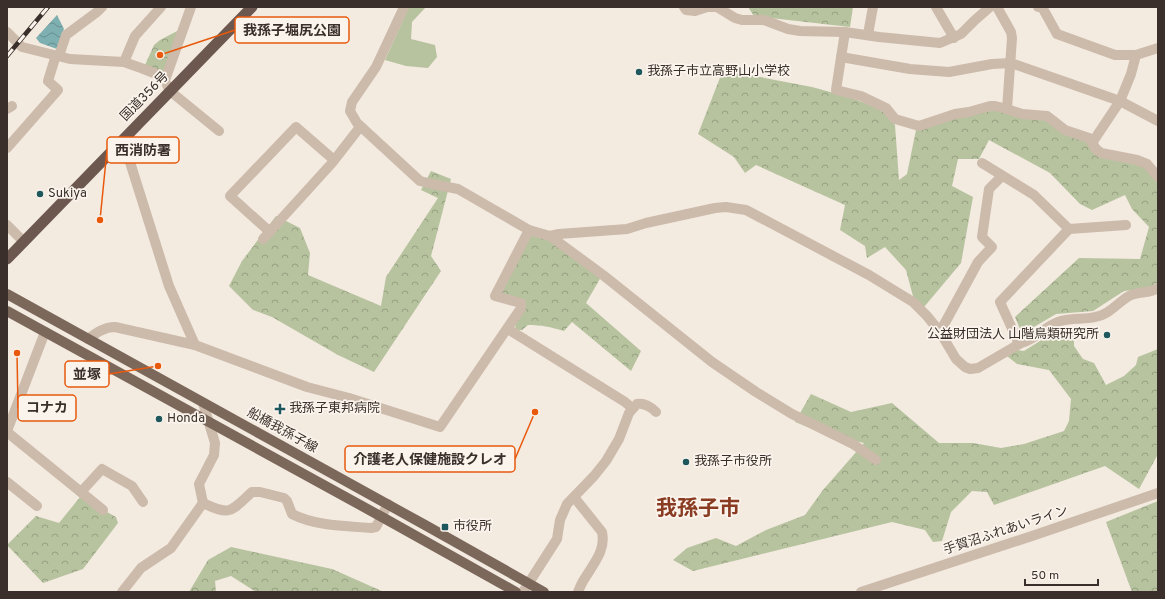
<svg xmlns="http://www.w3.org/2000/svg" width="1165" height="599" font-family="Overpass,'Noto Sans JP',sans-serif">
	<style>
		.grass { fill: #b7c39f }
		.forest { fill: url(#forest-crowns) }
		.water { fill: url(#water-waves) }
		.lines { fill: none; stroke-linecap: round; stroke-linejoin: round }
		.minor { stroke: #ccbaab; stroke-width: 10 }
		.tertiary { stroke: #ccbaab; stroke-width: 10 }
		.primary { stroke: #7c675b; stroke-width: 10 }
		.trunk { stroke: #6c584e; stroke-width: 11 }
		.rail-casing { stroke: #3a2f2a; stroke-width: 4.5 }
		.rail { stroke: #fbf4ed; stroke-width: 3; stroke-dasharray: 9; stroke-linecap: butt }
		.poi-dot { fill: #1f585c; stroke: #fbf4ed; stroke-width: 1.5 }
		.labels { text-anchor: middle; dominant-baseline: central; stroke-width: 3.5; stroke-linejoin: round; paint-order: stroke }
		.poi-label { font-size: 13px; fill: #3a2f2a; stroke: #fbf4ed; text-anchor: start }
		.street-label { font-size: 13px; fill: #3a2f2a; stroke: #fbf4ed }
		.town-label { font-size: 21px; font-weight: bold; fill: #8a3c22; stroke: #fbf4ed }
		.leader { fill: none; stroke: #e8590c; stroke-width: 1.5 }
		.callout-dot { fill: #e8590c; stroke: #fbf4ed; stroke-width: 1.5 }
		.callout { fill: #fbf4ed; stroke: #e8590c; stroke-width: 1.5 }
		.callout-label { font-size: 14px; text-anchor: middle; font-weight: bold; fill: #3a2f2a }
	</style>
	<defs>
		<pattern id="forest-crowns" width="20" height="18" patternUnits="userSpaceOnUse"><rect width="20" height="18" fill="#b7c39f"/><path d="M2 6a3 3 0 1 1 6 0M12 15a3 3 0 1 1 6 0" fill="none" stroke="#969f82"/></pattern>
		<pattern id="water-waves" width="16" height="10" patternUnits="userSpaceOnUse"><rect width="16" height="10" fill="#7eafb1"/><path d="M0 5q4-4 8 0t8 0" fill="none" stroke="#688f90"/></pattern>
	</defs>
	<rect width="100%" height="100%" fill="#f3eae0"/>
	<path class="grass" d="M 409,7 L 426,7 L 412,22 L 411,39 L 435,45 L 437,57 L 428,68 L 406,66 L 385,60 Z"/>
	<g class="forest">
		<path d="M 748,7 L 853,7 L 850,27 L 754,16 Z"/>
		<path d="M 181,29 L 165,70 L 161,72 L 145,65 L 154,45 L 160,40 Z"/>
		<path d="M 723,70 L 812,87 L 852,98 L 882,110 L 895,125 L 899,180 L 907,174 L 916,130 L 948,120 L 994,109 L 1045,119 L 1079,137 L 1091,146 L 1146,167 L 1158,181 L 1158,282 L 1149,288 L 1124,291 L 1093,311 L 1056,314 L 1022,334 L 1015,317 L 1079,258 L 1140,259 L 1149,227 L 1132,209 L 1125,195 L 1092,210 L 1080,204 L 1050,173 L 989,140 L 979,159 L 958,159 L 952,186 L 973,197 L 961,263 L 924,307 L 914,300 L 906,270 L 885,247 L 867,258 L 865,246 L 840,230 L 845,205 L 756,165 L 745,173 L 734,157 L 698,134 Z"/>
		<path d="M 431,171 L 451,179 L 431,256 L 441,271 L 374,372 L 338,355 L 272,317 L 253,310 L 229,286 L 242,261 L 276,216 L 300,228 L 310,253 L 308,275 L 381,306 L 386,277 L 438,198 L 421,190 Z"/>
		<path d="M 530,235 L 549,240 L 601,277 L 586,303 L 641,351 L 631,371 L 572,322 L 564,331 C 550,327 542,325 528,325 L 522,330 L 516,330 L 515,325 L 526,307 L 525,303 L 500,295 Z"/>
		<path d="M 1074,327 L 1074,346 L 1083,359 L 1094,363 L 1106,385 L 1124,376 L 1136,365 L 1138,357 L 1158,349 L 1158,454 L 1139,489 L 1105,466 L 994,505 L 987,492 L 972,491 L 951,512 L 942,541 L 933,542 L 925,530 L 892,522 L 693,571 L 673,560 L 687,548 L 716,538 L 736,546 L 766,530 L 805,515 L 823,490 L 864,443 L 828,435 L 795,422 L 811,394 L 851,412 L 892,403 L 939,443 L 973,443 L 1001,448 L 1024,444 L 1064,431 L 1069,421 L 1071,399 L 1049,370 L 1017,364 L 1007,356 L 1017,350 L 1024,351 L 1059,329 Z"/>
		<path d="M 80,497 L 116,517 L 118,523 L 83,569 L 43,583 L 7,545 L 36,516 L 59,523 Z"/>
		<path d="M 1158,501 L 1158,592 L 1132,592 L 1106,522 Z"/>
		<path d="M 231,547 L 332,569 L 384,592 L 256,592 L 231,576 L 215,581 L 216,592 L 189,592 L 208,560 Z"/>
	</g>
	<path class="water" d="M 57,15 L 64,29 L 57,49 L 40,43 L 36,38 Z"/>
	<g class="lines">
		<g class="minor">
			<path d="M 404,7 L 376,67 L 352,102 L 350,111 L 357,123 L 420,181 L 432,184 L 458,189 L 529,230"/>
			<path d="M 684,7 L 686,10 L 695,11 L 707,7 L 717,7 L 735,18 L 742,20 L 764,20 L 788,29 L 800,31 L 845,32 L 879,37 L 940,43 L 961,34 L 975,20 L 990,7"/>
			<path d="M 936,7 L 954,38"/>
			<path d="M 997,7 L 1011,32 L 1012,38 L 1007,109 L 1022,114 L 1047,116 L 1065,130 L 1089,138 L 1096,149 L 1101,153 L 1137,160 L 1147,164 L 1158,177"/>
			<path d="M 1038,7 L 1042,7 L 1057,34 L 1115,55 L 1136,55"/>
			<path d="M 7,32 L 22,47 L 70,59 L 124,62 L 141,68 L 159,75 L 165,80 L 191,7"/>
			<path d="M 845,32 L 836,90 L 861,96 L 886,108 L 895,119 L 919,126 L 955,114 L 969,112 L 990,106 L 995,106 L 1007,109"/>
			<path d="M 868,34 L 873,7"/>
			<path d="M 59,56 L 66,35 L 97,12 L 102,7"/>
			<path d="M 841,57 L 910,69 L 949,72 L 992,64 L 1011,63 L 1120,101 L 1158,121"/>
			<path d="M 124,62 L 135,36 L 161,7"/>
			<path d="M 167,85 L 170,91 L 219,131"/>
			<path d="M 7,109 L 12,106"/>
			<path d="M 123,140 L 169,286 L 195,345"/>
			<path d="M 1092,143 L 1120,101 L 1131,74 L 1136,55 L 1158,48"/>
			<path d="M 7,148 L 58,90 L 48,81 L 56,55"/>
			<path d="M 982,163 L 1034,195 L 1069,229 L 1000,302 L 1019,344"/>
			<path d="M 7,225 L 24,242"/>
			<path d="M 1069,229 L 1126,225"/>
			<path d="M 270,232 L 230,196 L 296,127 L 334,160"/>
			<path d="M 550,236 L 603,275 L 712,362 L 756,392 L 792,414 L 853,444 L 876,460"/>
			<path d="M 263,239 L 332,163 L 360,127"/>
			<path d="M 508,329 L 625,402 L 632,408"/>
			<path d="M 940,332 L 978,262 L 992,247 L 982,237 L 989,189 L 1002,176"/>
			<path d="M 88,339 C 96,333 104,327 115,327 L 195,345 L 307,387 L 349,398 L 440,427 L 521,308 L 521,303 L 495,296 L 529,230 L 550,236 L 559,234 L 627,229 L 646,223 L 715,208 L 726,207 L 746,210 L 869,275 L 913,302 L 927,316 L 940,332 L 956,359 L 965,367 L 970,369 L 978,368 L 1021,343 C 1035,340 1044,327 1058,322 C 1069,317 1083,320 1095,317 C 1109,315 1117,303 1129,296 C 1138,291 1149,294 1158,288"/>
			<path d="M 203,403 L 215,443 L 214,455 L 199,484 L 203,503"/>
			<path d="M 7,431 L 45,332"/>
			<path d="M 7,432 L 103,510"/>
			<path d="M 7,482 L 37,506"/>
			<path d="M 81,492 L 102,469 L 132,486 L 143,502"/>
			<path d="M 574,497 L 602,532 C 606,550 594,563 585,578 C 582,582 580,587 578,592"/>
			<path d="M 122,592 L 141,568 L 171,548 L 203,503 C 231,516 230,512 252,492 L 260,492 L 284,498 L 287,501 L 292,514 C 315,526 346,526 371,528 L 376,527 L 388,504"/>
		</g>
		<g class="tertiary">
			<path d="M 523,592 L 557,539 L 560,520 L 567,504 L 594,476 L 606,461 L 619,439 L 629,413 L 637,404 C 644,403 651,407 656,412"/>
			<path d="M 861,592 L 1032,536 L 1158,493"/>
		</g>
		<g class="primary">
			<path d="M 7,294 L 425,525 L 544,592"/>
			<path d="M 7,311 L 382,517 L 516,592"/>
		</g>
		<path class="trunk" d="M 7,259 L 252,7"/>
		<defs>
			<path id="rail" d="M 7,56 L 48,7"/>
		</defs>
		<use href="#rail" class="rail-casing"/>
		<use href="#rail" class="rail"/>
	</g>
	<g class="poi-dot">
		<circle cx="639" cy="72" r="4"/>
		<circle cx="40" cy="194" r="4"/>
		<circle cx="1107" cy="335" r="4"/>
		<path d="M278 403h4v4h4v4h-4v4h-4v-4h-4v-4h4z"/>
		<circle cx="159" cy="419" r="4"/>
		<circle cx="686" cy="462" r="4"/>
		<rect x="441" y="523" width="8" height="8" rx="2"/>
	</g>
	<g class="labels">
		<g class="poi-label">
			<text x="647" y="72">我孫子市立高野山小学校</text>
			<text x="48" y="194">Sukiya</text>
			<text x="1099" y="335" text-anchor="end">公益財団法人 山階鳥類研究所</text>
			<text x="289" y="409">我孫子東邦病院</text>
			<text x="167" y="419">Honda</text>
			<text x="694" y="462">我孫子市役所</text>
			<text x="453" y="527">市役所</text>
		</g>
		<g class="street-label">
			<text transform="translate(145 97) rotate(-46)">国道356号</text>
			<text transform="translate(282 431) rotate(29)">船橋我孫子線</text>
			<text transform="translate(1006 531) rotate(-18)">手賀沼ふれあいライン</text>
		</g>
		<g class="town-label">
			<text x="698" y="509">我孫子市</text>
		</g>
	</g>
	<path class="leader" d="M160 55L235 30M100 220L107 150M158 366L109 374M17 353L18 408M535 412L515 459"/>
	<g class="callout-dot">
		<circle cx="160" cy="55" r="4"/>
		<circle cx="100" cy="220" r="4"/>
		<circle cx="158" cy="366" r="4"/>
		<circle cx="17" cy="353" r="4"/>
		<circle cx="535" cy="412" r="4"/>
	</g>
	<g class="callout">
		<rect x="235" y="17" width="114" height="26" rx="4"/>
		<rect x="107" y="137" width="72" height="26" rx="4"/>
		<rect x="65" y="361" width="44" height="26" rx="4"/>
		<rect x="18" y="395" width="58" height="26" rx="4"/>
		<rect x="345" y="446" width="170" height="26" rx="4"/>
	</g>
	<g class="callout-label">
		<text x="292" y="35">我孫子堀尻公園</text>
		<text x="143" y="155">西消防署</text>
		<text x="87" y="379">並塚</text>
		<text x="47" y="412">コナカ</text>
		<text x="430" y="464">介護老人保健施設クレオ</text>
	</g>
	<rect width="1165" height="599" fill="none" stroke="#3a2f2a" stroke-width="16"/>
	<path d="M1025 579v6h73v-6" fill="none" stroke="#3a2f2a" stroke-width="2"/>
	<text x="1031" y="579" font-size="12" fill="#3a2f2a" stroke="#fbf4ed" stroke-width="3" paint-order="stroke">50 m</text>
</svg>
